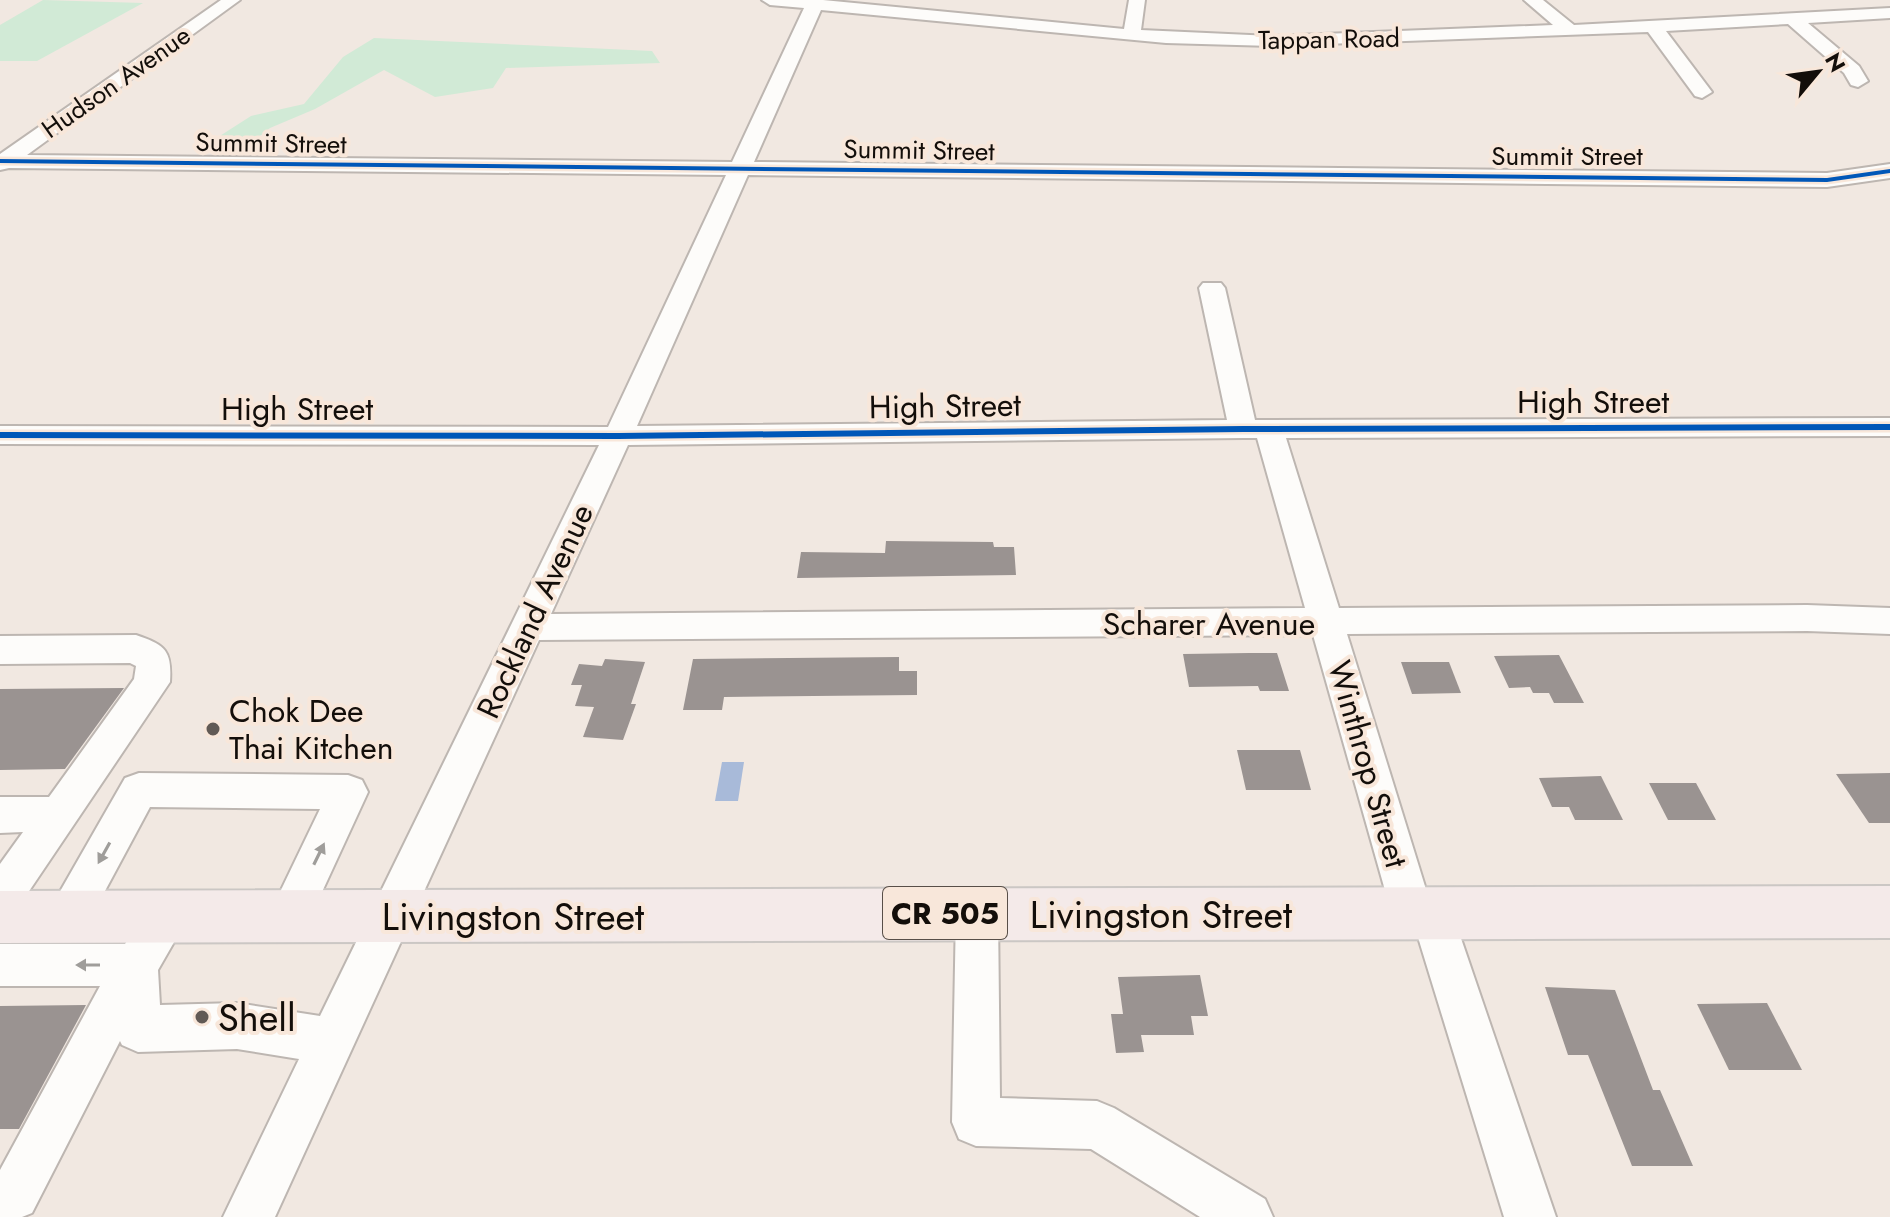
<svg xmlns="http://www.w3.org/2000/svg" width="1890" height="1217" font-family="Jost,sans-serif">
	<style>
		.green { fill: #d1ead6 }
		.water { fill: #a8bad9 }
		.building { fill: #9a9391 }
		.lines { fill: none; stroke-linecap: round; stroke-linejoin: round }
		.minor-casing { stroke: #bdb6b1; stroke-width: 4 }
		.major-casing { stroke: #cbc7c4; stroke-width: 4 }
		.minor { fill: #fdfcfa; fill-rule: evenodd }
		.major { fill: #f4eae9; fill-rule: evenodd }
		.cycleway-casing { stroke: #f8e7da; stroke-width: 5 }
		.cycleway { fill: #0057b8; fill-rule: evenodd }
		.oneway { fill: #9f9d9a }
		.poi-dot { fill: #615a55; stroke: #f8e7da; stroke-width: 3 }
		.labels { text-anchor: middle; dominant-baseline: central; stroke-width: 8; stroke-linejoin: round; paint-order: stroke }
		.far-street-label { font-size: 26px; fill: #130e0a; stroke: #f8e7da }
		.shield { fill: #f8e7da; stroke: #584f48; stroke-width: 2 }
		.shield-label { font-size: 30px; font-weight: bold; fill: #130e0a }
		.street-label { font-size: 32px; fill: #130e0a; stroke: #f8e7da }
		.poi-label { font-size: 32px; fill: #130e0a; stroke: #f8e7da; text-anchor: start }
		.near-street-label { font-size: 38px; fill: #130e0a; stroke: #f8e7da }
		.near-poi-label { font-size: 38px; fill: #130e0a; stroke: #f8e7da; text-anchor: start }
	</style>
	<rect width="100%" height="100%" fill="#f1e8e1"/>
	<g class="green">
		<path d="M 43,0 L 143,3 L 37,61 L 0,61 L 0,25 Z"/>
		<path d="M 374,38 L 652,51 L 660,63 L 506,68 L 493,88 L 435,97 L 384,70 L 315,109 L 270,128 L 239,152 L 201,148 L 251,116 L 304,104 L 343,57 Z"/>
	</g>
	<path class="water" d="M 722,762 L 744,762 L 738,801 L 715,801 Z"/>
	<g class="building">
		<path d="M 886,541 L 993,542 L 994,547 L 1014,547 L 1016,575 L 797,578 L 801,552 L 885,553 Z"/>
		<path d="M 1249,653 L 1277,653 L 1289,691 L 1260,691 L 1258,686 L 1189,687 L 1183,654 Z"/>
		<path d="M 1559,655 L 1584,703 L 1554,703 L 1549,693 L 1533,693 L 1530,687 L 1509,688 L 1494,656 Z"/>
		<path d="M 899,657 L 899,671 L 917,671 L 917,695 L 724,697 L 722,710 L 683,710 L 693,659 Z"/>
		<path d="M 605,659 L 645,662 L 631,704 L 636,704 L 623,740 L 583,737 L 594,707 L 575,706 L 582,685 L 571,685 L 579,664 L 602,666 Z"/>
		<path d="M 1401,662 L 1449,662 L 1461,693 L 1412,694 Z"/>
		<path d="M 124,688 L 65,769 L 0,770 L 0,689 Z"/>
		<path d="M 1237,750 L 1300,750 L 1311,790 L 1246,790 Z"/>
		<path d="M 1890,773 L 1890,823 L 1869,823 L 1836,774 Z"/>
		<path d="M 1601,776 L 1623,820 L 1575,820 L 1569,807 L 1552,807 L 1539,778 Z"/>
		<path d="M 1649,783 L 1696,783 L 1716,820 L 1668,820 Z"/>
		<path d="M 1200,975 L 1208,1016 L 1191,1016 L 1194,1035 L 1141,1035 L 1144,1052 L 1116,1053 L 1111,1014 L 1123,1014 L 1118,977 Z"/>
		<path d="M 1545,987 L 1615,990 L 1653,1090 L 1660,1090 L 1693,1166 L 1632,1166 L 1588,1055 L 1568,1055 Z"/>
		<path d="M 1767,1003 L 1802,1070 L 1729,1070 L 1697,1004 Z"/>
		<path d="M 86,1005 L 19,1129 L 0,1129 L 0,1006 Z"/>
	</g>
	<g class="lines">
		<defs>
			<g id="minor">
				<path d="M 221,0 L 240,0 L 27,155 L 732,162 L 804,8 L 770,5 L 762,0 L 823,0 L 1124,29 L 1129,0 L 1145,0 L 1141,30 L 1272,36 L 1553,25 L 1524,0 L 1543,0 L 1574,25 L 1890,8 L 1890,18 L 1808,23 L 1859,66 L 1868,81 L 1858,87 L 1851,85 L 1844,73 L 1788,24 L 1666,31 L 1712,92 L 1702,98 L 1695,96 L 1648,32 L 1272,46 L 1166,43 L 821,10 L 754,162 L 1827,173 L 1890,164 L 1890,178 L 1827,187 L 748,175 L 637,426 L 1227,420 L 1199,288 L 1203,283 L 1221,283 L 1225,288 L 1255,420 L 1890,418 L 1890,436 L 1286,438 L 1339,608 L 1807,605 L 1890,608 L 1890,634 L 1807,631 L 1347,634 L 1428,896 L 1447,901 L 1453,915 L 1556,1217 L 1504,1217 L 1417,934 L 1398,929 L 1392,915 L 1313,635 L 539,640 L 275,1217 L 223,1217 L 299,1059 L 237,1049 L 138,1052 L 122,1045 L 120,1041 L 32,1213 L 22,1217 L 0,1217 L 0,1170 L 100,986 L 0,986 L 0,944 L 125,944 L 153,902 L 168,896 L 183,902 L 189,916 L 158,970 L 160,1005 L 237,1003 L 320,1016 L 599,445 L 0,444 L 0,426 L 608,427 L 726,175 L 9,168 L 0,170 L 0,154 ZM 1243,438 L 1257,438 L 1305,608 L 551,614 L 628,445 Z"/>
				<path d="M 136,635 C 166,645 172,651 170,682 L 15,912 L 0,918 L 0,864 L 23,832 L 0,833 L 0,797 L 49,797 L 134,679 L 136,666 L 130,663 L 0,664 L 0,636 Z"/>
				<path d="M 139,773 L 348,775 L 362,780 L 368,792 L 304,931 L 289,937 L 274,931 L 268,917 L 320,809 L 150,807 L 84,930 L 69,936 L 54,930 L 48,916 L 54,902 L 125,778 Z"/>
				<path d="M 977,893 L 992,899 L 998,913 L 1000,1098 L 1097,1101 L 1114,1108 L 1265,1199 L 1273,1217 L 1200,1217 L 1091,1149 L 976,1146 L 959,1139 L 952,1122 L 956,913 L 962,899 Z"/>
			</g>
			<path id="major" d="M 1890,886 L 1890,938 L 0,943 L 0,891 Z"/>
		</defs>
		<use href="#minor" class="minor-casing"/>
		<use href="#major" class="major-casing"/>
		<use href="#minor" class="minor"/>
		<use href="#major" class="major"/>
		<defs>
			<g id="cycleway">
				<path d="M 0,159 L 1827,178 L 1890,169 L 1890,173 L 1827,182 L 0,163 Z"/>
				<path d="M 1890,424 L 1890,430 L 1243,432 L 618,439 L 0,438 L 0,432 L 618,433 L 1243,426 Z"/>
			</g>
		</defs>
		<use href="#cycleway" class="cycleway-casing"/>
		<use href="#cycleway" class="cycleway"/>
	</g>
	<defs><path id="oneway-solid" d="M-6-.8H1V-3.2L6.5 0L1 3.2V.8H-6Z" transform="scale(2)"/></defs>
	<g class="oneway">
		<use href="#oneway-solid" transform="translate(104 853) rotate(119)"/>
		<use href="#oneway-solid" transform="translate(319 854) rotate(-64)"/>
		<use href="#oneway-solid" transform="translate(88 965) rotate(-180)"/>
	</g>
	<g class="poi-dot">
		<circle cx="213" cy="729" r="8"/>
		<circle cx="202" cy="1017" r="8"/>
	</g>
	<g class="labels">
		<g class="far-street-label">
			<text transform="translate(1329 39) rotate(-1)">Tappan Road</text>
			<text transform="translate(116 82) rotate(-35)">Hudson Avenue</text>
			<text transform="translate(271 143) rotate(1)">Summit Street</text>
			<text transform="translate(919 150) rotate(1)">Summit Street</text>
			<text x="1567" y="156">Summit Street</text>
		</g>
		<rect class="shield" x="883" y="887" width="124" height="52" rx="6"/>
		<g class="shield-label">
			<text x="945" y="913">CR 505</text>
		</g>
		<g class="street-label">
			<text x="1593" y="402">High Street</text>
			<text transform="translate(945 406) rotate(-1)">High Street</text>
			<text x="297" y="409">High Street</text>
			<text transform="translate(535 611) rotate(-65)">Rockland Avenue</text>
			<text x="1209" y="624">Scharer Avenue</text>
			<text transform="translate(1368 764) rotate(74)">Winthrop Street</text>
		</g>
		<g class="poi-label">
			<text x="229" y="711">Chok Dee<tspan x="229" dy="37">Thai Kitchen</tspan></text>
		</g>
		<g class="near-street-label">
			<text x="1161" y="914">Livingston Street</text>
			<text x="513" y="916">Livingston Street</text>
		</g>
		<g class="near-poi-label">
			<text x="218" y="1017">Shell</text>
		</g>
	</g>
	<g transform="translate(1818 72) rotate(61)" stroke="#f8e7da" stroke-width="6" paint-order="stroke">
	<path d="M0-6L14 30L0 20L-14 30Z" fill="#130e0a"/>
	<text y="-12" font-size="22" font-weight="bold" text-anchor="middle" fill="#130e0a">N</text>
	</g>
</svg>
